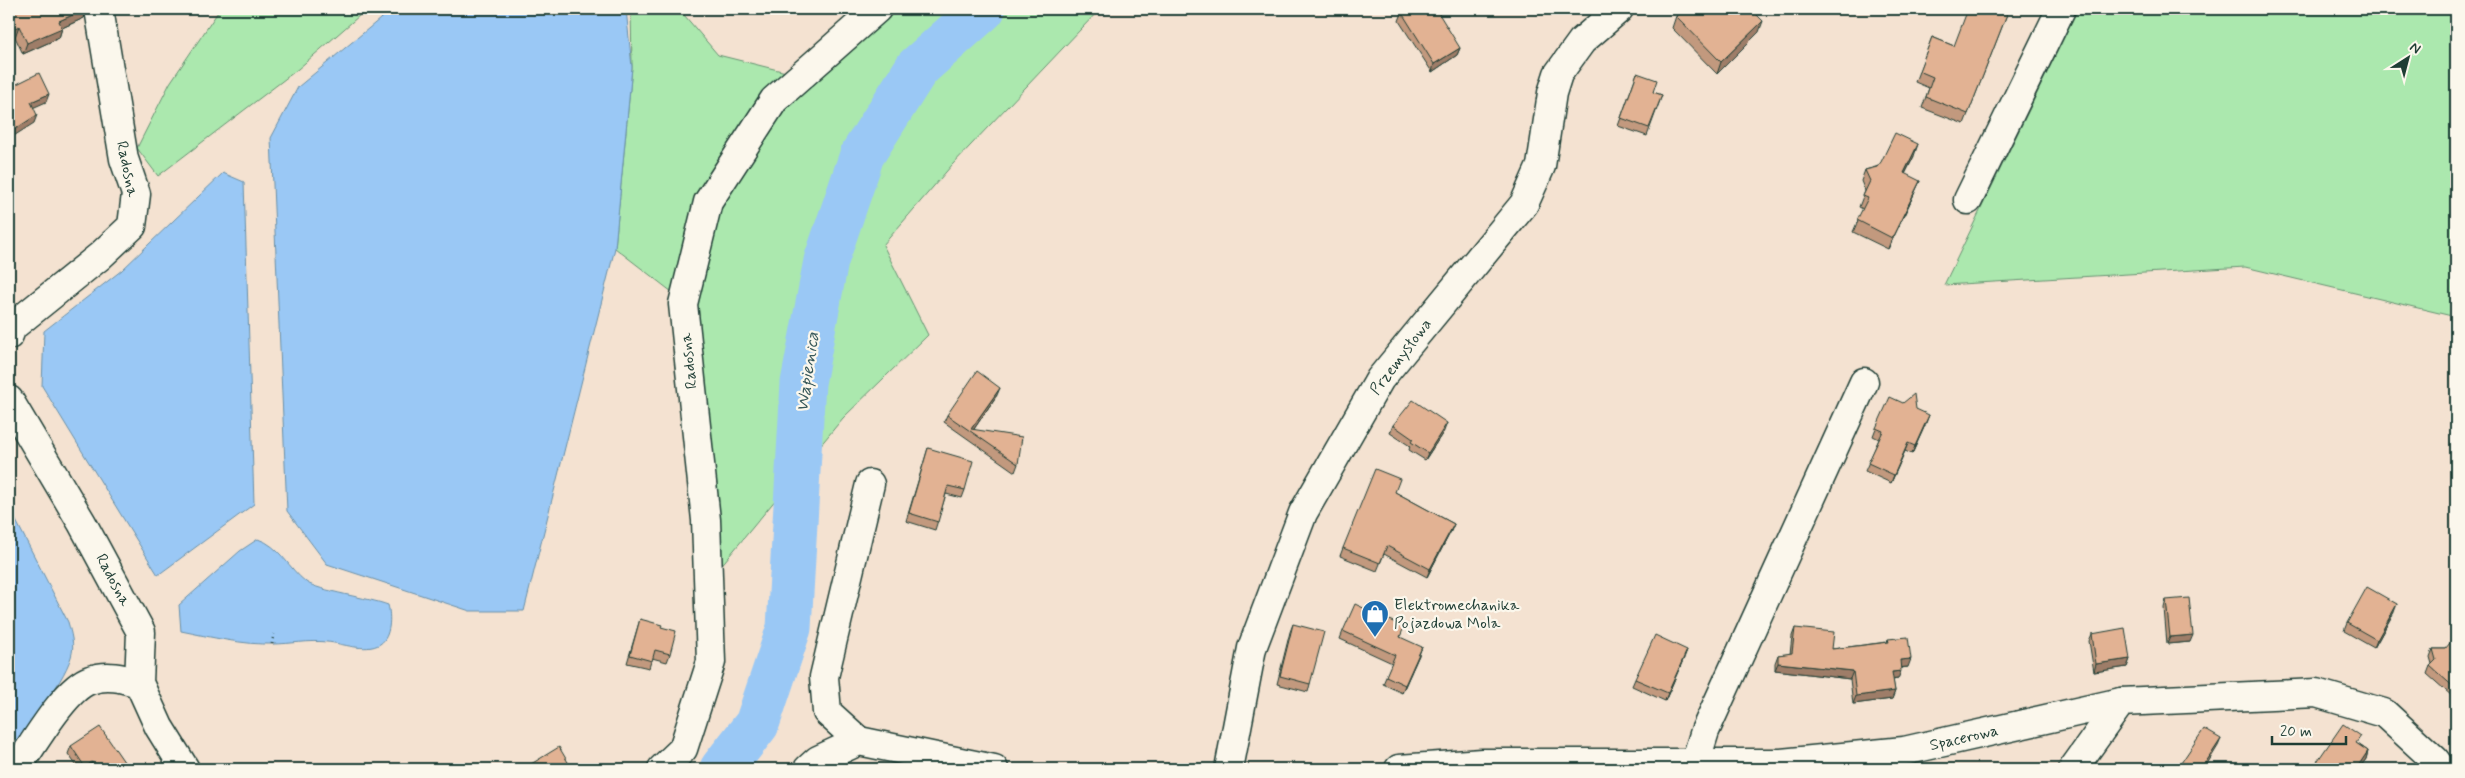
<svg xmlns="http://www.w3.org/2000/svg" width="2465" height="778" font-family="Mynerve,sans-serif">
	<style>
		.green { fill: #abe8ae; stroke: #659271 }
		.water { fill: #9ac8f5; stroke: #6990a8 }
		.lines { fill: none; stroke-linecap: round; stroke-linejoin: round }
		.river { stroke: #9ac8f5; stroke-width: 45 }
		.minor-casing { stroke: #1f3d34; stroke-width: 31 }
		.path { stroke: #1f3d34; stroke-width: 3; stroke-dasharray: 1 4; stroke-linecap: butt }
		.minor { stroke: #fbf7ec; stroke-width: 28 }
		.wall { fill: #c2997e; stroke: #1f3d34 }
		.shaded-wall { fill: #9e7d67; stroke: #1f3d34 }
		.building { fill: #e2b293; stroke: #1f3d34 }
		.labels { text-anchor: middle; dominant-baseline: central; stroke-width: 4.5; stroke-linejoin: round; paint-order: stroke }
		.street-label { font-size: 16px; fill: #1f3d34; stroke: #fbf7ec }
		.poi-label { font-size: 16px; fill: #1f3d34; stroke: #fbf7ec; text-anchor: start }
		.water-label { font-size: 18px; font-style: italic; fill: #38595b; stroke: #fbf7ec }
	</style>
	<rect width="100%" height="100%" fill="#f4e2d1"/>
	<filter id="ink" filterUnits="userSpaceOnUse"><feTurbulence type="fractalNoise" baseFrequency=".02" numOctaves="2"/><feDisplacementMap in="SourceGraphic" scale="10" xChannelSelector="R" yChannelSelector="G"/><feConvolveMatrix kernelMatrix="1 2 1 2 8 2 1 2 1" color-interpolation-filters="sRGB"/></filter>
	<g filter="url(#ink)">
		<g class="green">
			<path d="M 220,9 L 367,9 L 298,69 L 158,176 L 137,148 L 170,83 Z"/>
			<path d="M 631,9 L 679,9 L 718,55 L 818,80 L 895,9 L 1100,9 L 952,165 L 883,245 L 928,335 L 843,418 L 720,567 L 694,309 L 615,248 L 632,67 Z"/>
			<path d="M 2078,9 L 2456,9 L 2456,317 L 2245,267 L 1944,285 Z"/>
		</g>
		<g class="water">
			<path d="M 392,9 L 626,9 L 632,67 L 615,248 L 524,611 L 470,611 L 327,564 L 287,511 L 271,138 L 298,87 Z"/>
			<path d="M 223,173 L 244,182 L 254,504 L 158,575 L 42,386 L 44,331 L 122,270 Z"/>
			<path d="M 9,507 L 68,622 C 71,633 75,645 71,657 C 62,686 27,726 9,752 Z"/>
			<path d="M 258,539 C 280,546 289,569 306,582 C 318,591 370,598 388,605 C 391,616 391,637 380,644 C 366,653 341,643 327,642 C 308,640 291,644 273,644 C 243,645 211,637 181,631 L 179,605 L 240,551 Z"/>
		</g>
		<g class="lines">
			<path class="river" d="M 722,769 L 757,724 L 789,628 L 803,383 L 826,261 L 862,155 L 917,68 L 983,9"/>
			<defs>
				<g id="minor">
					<path d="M 1968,200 L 2061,9"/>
					<path d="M 9,335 L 12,327 L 100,256 L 132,226 L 136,194 L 124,159 L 99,9"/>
					<path d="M 9,400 L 82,523 L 141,632 L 139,683 L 159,727 L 185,769"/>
					<path d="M 859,741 L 827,712 L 824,677 L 870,484"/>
					<path d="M 1695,763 L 1705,731 L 1864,382"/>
					<path d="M 16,769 C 32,747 65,688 90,680 C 107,674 122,678 139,683"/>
					<path d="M 662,769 L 683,749 L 711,662 L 706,520 L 683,304 L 708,202 L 774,100 L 877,9"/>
					<path d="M 808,769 L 818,760 L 859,741 L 994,769"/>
					<path d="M 1229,769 L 1252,648 L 1303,513 L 1380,379 L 1524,204 L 1541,166 L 1552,93 L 1558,74 L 1582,41 L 1619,9"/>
					<path d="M 1399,769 L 1482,763 L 1781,763 L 1904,751 L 2121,702 L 2316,693 L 2384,713 L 2435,760 L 2442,769"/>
					<path d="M 2073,769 L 2121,702"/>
				</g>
			</defs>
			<use href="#minor" class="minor-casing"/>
			<path class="path" d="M 272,644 L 274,634"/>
			<use href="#minor" class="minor"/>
		</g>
		<g class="wall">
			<path d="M 9,9 L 87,9 L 84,18 L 62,28 L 59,38 L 23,54 L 15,37 Z"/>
			<path d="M 2009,9 L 1964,124 L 1922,108 L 1929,88 L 1915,82 L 1932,37 L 1954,46 Z"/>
			<path d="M 1402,13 L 1460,48 L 1457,55 L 1432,72 L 1399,21 Z"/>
			<path d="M 1676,16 L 1759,32 L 1717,74 L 1672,28 Z"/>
			<path d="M 1637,73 L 1653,92 L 1662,95 L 1647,136 L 1618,126 Z"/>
			<path d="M 1914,156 L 1905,174 L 1915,192 L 1888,249 L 1853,232 L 1863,209 L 1859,207 L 1865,191 L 1861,181 L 1865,170 Z"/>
			<path d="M 997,395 L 974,429 L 1018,464 L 1015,472 L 944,422 L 947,415 Z"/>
			<path d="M 1916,409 L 1926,423 L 1912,454 L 1905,451 L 1891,483 L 1865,471 L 1879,439 L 1873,436 L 1876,428 Z"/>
			<path d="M 1393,425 L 1444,431 L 1425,460 L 1409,450 L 1410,446 L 1390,433 Z"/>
			<path d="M 2456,433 L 2456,449 L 2451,445 L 2453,437 Z"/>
			<path d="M 928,448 L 965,490 L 962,498 L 946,494 L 935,530 L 906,521 Z"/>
			<path d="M 1395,492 L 1454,524 L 1451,531 L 1427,577 L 1384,554 L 1377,571 L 1340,556 L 1343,548 Z"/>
			<path d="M 2166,600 L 2190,642 L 2167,644 L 2164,608 Z"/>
			<path d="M 2394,612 L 2374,648 L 2344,631 L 2347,623 Z"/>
			<path d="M 640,619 L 670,654 L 667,662 L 652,658 L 649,668 L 627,663 Z"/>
			<path d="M 1293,624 L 1310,684 L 1308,692 L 1277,684 L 1290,632 Z"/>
			<path d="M 1795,628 L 1832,649 L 1887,642 L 1888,639 L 1908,667 L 1901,668 L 1898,679 L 1893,680 L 1895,691 L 1892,699 L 1853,704 L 1850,679 L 1775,670 L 1775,663 L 1778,655 L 1790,654 L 1792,636 Z"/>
			<path d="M 1343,631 L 1401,637 L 1419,655 L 1402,693 L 1383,684 L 1392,663 L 1340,639 Z"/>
			<path d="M 2092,634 L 2130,659 L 2127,667 L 2094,672 L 2089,641 Z"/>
			<path d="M 2456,647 L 2456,695 L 2455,694 L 2453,697 L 2427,674 L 2430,666 L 2432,664 L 2430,657 L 2433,649 L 2445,649 Z"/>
			<path d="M 1684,658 L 1665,701 L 1632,686 L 1635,679 Z"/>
			<path d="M 2358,744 L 2368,751 L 2366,759 L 2359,769 L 2314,769 L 2316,763 Z"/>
			<path d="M 71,746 L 129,769 L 79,769 L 68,754 Z"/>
		</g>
		<g class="shaded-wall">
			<path d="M 86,9 L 87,9 L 84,18 L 62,28 L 59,38 L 23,54 L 27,43 L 59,21 Z"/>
			<path d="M 1763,21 L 1759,32 L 1717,74 L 1721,62 Z"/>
			<path d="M 19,26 L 15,37 L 9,40 L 9,31 Z"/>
			<path d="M 1460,48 L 1457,55 L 1432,72 L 1434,64 Z"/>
			<path d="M 49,94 L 46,102 L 28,110 L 31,102 Z"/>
			<path d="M 37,115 L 34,123 L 9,139 L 9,133 Z"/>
			<path d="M 1918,144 L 1914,156 L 1900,184 L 1904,173 Z"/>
			<path d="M 1920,181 L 1915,192 L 1888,249 L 1892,238 Z"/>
			<path d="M 1000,388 L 997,395 L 972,432 L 971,429 Z"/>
			<path d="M 1929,415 L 1926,423 L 1912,454 L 1915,446 Z"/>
			<path d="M 1447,423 L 1444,431 L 1425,460 L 1428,453 Z"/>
			<path d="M 1908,443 L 1905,451 L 1891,483 L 1894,475 Z"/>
			<path d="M 1454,524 L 1451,531 L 1427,577 L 1430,569 Z"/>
			<path d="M 2397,604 L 2394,612 L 2374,648 L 2377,640 Z"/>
			<path d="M 2193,635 L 2190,642 L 2167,644 L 2170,637 Z"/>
			<path d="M 1422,647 L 1419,655 L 1402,693 L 1405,685 Z"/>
			<path d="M 1687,650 L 1684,658 L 1665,701 L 1668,693 Z"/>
			<path d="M 1911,659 L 1908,667 L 1897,668 L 1900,660 Z"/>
			<path d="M 2130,659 L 2127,667 L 2094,672 L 2096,664 Z"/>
			<path d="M 1778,663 L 1853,671 L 1850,679 L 1775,670 Z"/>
			<path d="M 1901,671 L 1898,679 L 1890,680 L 1892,672 Z"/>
			<path d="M 1895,691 L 1892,699 L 1853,704 L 1856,696 Z"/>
			<path d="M 2221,739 L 2218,746 L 2204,769 L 2204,765 Z"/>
			<path d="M 2368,751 L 2366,759 L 2359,769 L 2356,769 Z"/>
			<path d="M 92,762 L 89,769 L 84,769 L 85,767 Z"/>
		</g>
		<g class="building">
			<path d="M 9,9 L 86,9 L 59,21 L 62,28 L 27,43 L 19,26 L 9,31 Z"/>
			<path d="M 1409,9 L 1436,9 L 1460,48 L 1434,64 L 1402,13 Z"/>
			<path d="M 1684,9 L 1751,9 L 1763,21 L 1721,62 L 1676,16 Z"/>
			<path d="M 1968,9 L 2009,9 L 1968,114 L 1926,97 L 1933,77 L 1919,71 L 1932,37 L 1954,46 Z"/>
			<path d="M 39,73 L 49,94 L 31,102 L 37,115 L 9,133 L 9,88 Z"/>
			<path d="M 1637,73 L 1657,80 L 1653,92 L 1662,95 L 1649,128 L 1621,118 Z"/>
			<path d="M 1895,133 L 1918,144 L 1904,173 L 1920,181 L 1892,238 L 1857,220 L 1868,198 L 1863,196 L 1870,181 L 1865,170 L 1877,167 L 1881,162 Z"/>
			<path d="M 977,371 L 1000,388 L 971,429 L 1022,437 L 1018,464 L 947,415 Z"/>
			<path d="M 1914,394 L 1916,409 L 1929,415 L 1915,446 L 1908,443 L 1894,475 L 1868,463 L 1883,431 L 1876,428 L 1890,397 L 1903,403 Z"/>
			<path d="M 1413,400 L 1447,423 L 1428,453 L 1411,442 L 1413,439 L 1393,425 Z"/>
			<path d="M 2456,433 L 2456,439 L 2453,437 Z"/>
			<path d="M 928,448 L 973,461 L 965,490 L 948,486 L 938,522 L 909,513 Z"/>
			<path d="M 1375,469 L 1400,479 L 1395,492 L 1454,524 L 1430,569 L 1387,546 L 1380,563 L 1343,548 Z"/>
			<path d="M 2367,587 L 2397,604 L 2377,640 L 2347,623 Z"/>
			<path d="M 2189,598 L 2193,635 L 2170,637 L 2166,600 Z"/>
			<path d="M 1355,604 L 1404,627 L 1400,637 L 1422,647 L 1405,685 L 1386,676 L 1395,655 L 1343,631 Z"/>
			<path d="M 640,619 L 662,625 L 661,627 L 676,631 L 670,654 L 655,650 L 652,661 L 630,655 Z"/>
			<path d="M 1293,624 L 1324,632 L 1310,684 L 1280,676 Z"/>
			<path d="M 1795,628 L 1834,632 L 1832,649 L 1889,642 L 1888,639 L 1908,637 L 1911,659 L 1900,660 L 1901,671 L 1892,672 L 1895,691 L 1856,696 L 1853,671 L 1778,663 L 1778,655 L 1792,653 Z"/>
			<path d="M 2125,628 L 2130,659 L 2096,664 L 2092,634 Z"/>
			<path d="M 1655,635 L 1687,650 L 1668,693 L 1635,679 Z"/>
			<path d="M 2450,643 L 2456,647 L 2456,689 L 2430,666 L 2436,660 L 2433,649 L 2445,649 Z"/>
			<path d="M 2343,724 L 2361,736 L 2356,743 L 2368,751 L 2356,769 L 2326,769 L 2316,763 Z"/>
			<path d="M 100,727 L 129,769 L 97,769 L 92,762 L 85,767 L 71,746 Z"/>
			<path d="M 2204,729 L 2221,739 L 2204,765 L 2211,769 L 2177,769 Z"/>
			<path d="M 559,747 L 572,769 L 523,769 Z"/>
			<path d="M 140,764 L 144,769 L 132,769 Z"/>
		</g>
	</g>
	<defs>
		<symbol id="shop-pin" viewBox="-11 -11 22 30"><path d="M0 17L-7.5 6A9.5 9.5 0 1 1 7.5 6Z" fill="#1f6fb2" stroke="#fbf7ec"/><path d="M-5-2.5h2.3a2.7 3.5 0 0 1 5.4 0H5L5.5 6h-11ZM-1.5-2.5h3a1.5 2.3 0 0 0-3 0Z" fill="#fff"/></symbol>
	</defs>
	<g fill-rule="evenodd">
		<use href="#shop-pin" x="1359" y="598" width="32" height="43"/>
	</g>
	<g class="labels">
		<g class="street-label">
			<text transform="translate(127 169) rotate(78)">Radosna</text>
			<text transform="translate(1401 357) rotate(-53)">Przemysłowa</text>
			<text transform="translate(689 361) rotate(-96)">Radosna</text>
			<text transform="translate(113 580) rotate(62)">Radosna</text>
			<text transform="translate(1964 738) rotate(-13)">Spacerowa</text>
		</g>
		<g class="poi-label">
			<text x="1394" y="605">Elektromechanika<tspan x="1394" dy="18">Pojazdowa Mola</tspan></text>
		</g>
		<g class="water-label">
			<text transform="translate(808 372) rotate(-82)">Wapienica</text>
		</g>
	</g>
	<rect width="2465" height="778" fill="none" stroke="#fbf7ec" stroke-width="30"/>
	<rect x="15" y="15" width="2435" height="748" fill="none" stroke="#1f3d34" stroke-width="2" filter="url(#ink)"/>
	<g transform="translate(2408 58) rotate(36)" stroke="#fbf7ec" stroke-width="4" paint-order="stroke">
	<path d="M0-4L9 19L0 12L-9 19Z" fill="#1f3d34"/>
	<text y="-8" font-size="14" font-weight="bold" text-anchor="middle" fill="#1f3d34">N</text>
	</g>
	<path d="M2272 736v8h74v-8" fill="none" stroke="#1f3d34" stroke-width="2.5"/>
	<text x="2280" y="736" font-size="15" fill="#1f3d34" stroke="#fbf7ec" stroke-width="4" paint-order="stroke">20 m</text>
</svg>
